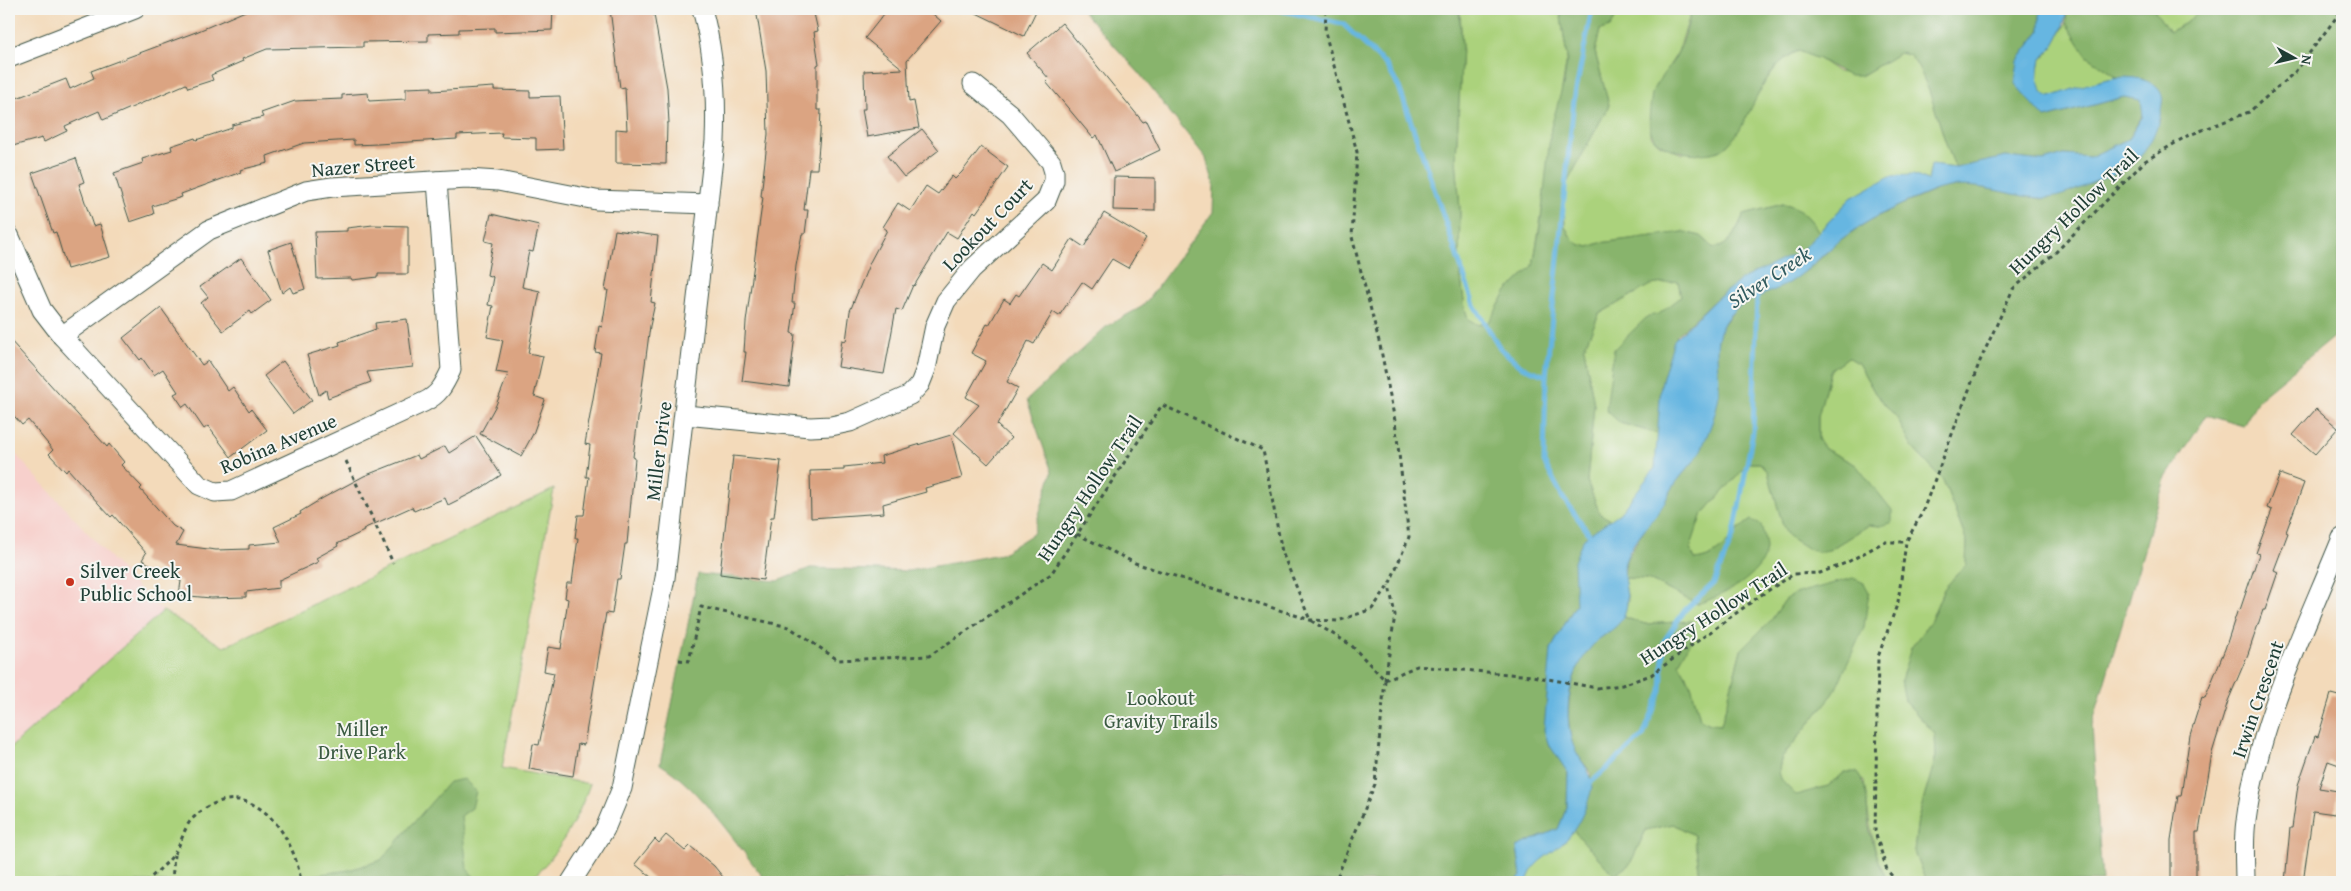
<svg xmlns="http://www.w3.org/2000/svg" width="2351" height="891" font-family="'Gentium Book Plus',serif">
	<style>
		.built { fill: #f7d0cc }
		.green { fill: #abd27c; stroke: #658858 }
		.forest { fill: #88b46c; stroke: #547850 }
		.water { fill: #66b6e1; stroke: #427a8a }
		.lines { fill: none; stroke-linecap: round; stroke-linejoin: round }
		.stream { stroke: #66b6e1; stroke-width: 5 }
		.building { fill: #dba482 }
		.minor-casing { stroke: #3f5548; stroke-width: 21 }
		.path { stroke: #3f5548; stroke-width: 3; stroke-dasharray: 4 4; stroke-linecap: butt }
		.minor { stroke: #fff; stroke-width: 19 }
		.poi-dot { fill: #c8321e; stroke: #f6f6f2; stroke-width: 2 }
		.labels { text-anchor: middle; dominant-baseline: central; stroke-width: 4; stroke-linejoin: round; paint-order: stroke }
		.street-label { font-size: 20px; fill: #1f3d34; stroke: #f6f6f2 }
		.poi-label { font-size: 20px; fill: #1f3d34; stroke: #f6f6f2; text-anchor: start }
		.park-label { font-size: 20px; fill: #3b5b42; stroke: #f6f6f2 }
		.water-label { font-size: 21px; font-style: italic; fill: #315b5f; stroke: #f6f6f2 }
	</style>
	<rect width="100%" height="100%" fill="#f6f6f2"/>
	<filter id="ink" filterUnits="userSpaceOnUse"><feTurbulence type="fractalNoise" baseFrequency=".02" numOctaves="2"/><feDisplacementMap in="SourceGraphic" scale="10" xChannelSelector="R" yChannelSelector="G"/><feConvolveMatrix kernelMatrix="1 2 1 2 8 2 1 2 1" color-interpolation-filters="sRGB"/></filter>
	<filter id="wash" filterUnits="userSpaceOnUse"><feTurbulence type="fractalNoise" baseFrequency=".0096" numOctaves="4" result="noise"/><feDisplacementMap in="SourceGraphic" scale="20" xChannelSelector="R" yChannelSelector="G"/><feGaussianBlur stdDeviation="1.12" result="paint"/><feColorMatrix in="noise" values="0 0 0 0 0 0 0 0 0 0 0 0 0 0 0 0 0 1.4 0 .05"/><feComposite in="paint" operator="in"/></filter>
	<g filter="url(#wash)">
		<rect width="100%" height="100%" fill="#f3daba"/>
		<path class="built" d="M 9,447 L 149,600 L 163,611 L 9,749 Z"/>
		<g class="green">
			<path d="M 1460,9 L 1560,9 L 1567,58 L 1533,266 L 1507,291 L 1489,322 L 1478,325 L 1468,319 L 1465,308 L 1459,264 L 1460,209 L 1456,158 L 1462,46 Z"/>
			<path d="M 1621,9 L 1692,9 L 1678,52 L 1653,91 L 1651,136 L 1659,144 L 1682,154 L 1745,119 L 1754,98 L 1780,61 L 1798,51 L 1819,59 L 1838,72 L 1861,76 L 1899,53 L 1910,55 C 1935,89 1938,131 1956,168 L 1931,165 L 1928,181 L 1913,175 L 1851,198 L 1819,232 C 1812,220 1798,205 1783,204 L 1744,214 C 1737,228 1731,247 1714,248 L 1701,236 L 1683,232 L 1600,243 L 1589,247 L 1578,244 L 1570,236 L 1565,226 L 1564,204 L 1567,183 L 1609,105 L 1595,52 L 1600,30 L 1610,27 Z"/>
			<path d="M 2154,9 L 2199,9 L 2188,22 L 2168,32 Z"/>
			<path d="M 2066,23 L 2087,56 L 2119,78 L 2050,97 L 2045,96 L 2038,86 L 2040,62 L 2052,48 Z"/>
			<path d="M 1678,281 L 1682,297 L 1659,314 L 1648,316 L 1620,423 L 1658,434 L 1655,468 L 1653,473 L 1620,513 L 1611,520 L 1600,514 L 1587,481 L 1594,405 L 1584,348 L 1599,314 L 1650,285 Z"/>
			<path d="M 1848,357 L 1858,363 L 1875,393 L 1897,418 L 1912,447 L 1943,480 L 1967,542 L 1966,564 L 1944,589 L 1931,620 L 1911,648 L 1905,701 L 1935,734 L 1936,757 L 1918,819 L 1914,851 L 1926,882 L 1888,882 C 1872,851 1868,815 1864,780 L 1845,772 L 1828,786 L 1796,796 C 1782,781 1775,778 1782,757 L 1834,693 L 1785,600 L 1772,619 L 1741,650 L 1721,725 L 1710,724 L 1700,719 L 1691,685 L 1679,663 L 1694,635 L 1692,621 L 1645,624 L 1623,617 L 1628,600 L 1624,578 L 1647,579 L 1697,604 L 1740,527 C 1728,543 1717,558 1695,560 L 1690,549 L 1701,516 L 1749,463 L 1760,463 L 1768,472 L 1783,526 L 1829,550 L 1869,525 L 1881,526 L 1856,465 L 1825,449 L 1818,439 L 1818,416 L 1830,371 Z"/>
			<path d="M 554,489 L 502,768 L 590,784 C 577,821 557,855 529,882 L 9,882 L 9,749 L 163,611 L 224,647 Z"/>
			<path d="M 1673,824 L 1694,835 L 1701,882 L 1527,882 L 1532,867 L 1566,840 L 1573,830 L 1614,875 L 1630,864 L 1646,830 Z"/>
		</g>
		<g class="forest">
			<path d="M 1081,9 L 1459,9 L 1462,46 L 1456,158 L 1460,209 L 1459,264 L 1465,308 L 1468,319 L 1478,325 L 1489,322 L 1507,291 L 1533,266 L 1541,220 L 1551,127 L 1564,82 L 1567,58 L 1560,9 L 1621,9 L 1610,27 L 1600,30 L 1595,52 L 1609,105 L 1567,183 L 1564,204 L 1565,226 L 1570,236 L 1578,244 L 1589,247 L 1600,243 L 1683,232 L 1701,236 L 1714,248 C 1731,247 1737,228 1744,214 L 1783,204 C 1799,205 1811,219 1819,232 L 1801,252 L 1744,278 L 1717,298 L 1677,335 L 1661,384 L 1658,434 L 1620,423 L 1606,410 L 1614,349 L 1648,316 L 1659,314 L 1681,297 L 1678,281 L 1650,285 L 1599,314 L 1584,348 L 1594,405 L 1587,481 L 1600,514 L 1611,520 L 1585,537 L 1576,604 L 1551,649 L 1548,743 L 1568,772 L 1567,807 L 1558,829 L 1517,847 L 1521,876 L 1516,882 L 767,882 C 737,845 700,788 660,764 L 698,574 L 778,581 L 810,568 L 908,571 L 1001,554 L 1033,534 L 1052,472 L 1027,400 L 1107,326 L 1143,306 L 1213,212 L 1214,184 L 1206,158 L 1139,73 Z"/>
			<path d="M 1692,9 L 2040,9 L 2040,31 L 2018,60 L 2045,118 L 2124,97 L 2141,100 L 2144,113 L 2128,139 L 2090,157 L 2064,155 L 2043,161 L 2006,157 L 1956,168 C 1938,131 1935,89 1910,55 L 1899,53 L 1861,76 L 1849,76 L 1819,59 L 1798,51 C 1759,68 1755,117 1727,146 C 1715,158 1682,154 1669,148 C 1649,140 1648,129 1650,109 C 1651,103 1651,96 1653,90 C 1659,77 1672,66 1678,52 C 1685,39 1688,23 1692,9 Z"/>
			<path d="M 2067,9 L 2154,9 L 2169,32 L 2188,22 L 2199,9 L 2342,9 L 2342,207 L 2337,278 L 2342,307 L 2342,330 L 2259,398 L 2243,426 L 2207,415 L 2165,479 L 2092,725 L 2102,882 L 1926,882 L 1914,851 L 1918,819 L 1936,757 L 1935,734 L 1905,701 L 1901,680 L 1911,648 L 1931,620 L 1944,589 L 1966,564 L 1967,542 L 1943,480 L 1912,447 L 1897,418 L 1875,393 L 1858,363 L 1848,357 L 1830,371 L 1818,416 L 1818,439 L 1825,449 L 1856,465 L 1892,510 L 1892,522 L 1881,526 L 1869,525 L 1829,550 L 1817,552 L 1807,548 L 1788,536 L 1783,526 L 1768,472 L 1760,463 L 1749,463 L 1701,516 L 1690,549 L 1695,560 C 1724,557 1729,534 1751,520 L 1761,525 C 1763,532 1766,541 1766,548 C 1764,577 1720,597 1697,604 L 1647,579 L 1624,578 L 1626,560 L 1646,526 L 1661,508 L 1676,482 L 1695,460 L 1719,395 L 1715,354 L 1718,337 L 1722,326 L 1737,307 L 1790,282 L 1810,268 L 1840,240 L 1869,221 L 1896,207 L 1944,187 L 1968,185 L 2042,199 L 2070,192 L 2105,177 L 2117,174 L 2127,169 L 2160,120 L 2143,79 L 2119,78 L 2087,56 L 2066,23 Z"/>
			<path d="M 1853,578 L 1864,583 L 1869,592 L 1864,627 L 1834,693 L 1782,757 C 1775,778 1782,781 1796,795 L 1828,786 L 1845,772 L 1857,772 C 1869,787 1866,808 1869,827 C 1873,846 1880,866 1888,882 L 1701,882 L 1694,835 L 1673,824 L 1646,830 L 1630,864 L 1614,875 L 1573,830 L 1580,819 L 1592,774 C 1586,765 1576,756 1573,745 C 1564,717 1569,680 1584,655 C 1594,640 1612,632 1623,617 L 1645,624 L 1692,621 L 1695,635 L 1679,663 L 1691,685 L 1700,719 L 1710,724 L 1721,725 L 1741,650 L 1772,619 L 1785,600 L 1794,594 Z"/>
			<path d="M 464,779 L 476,791 L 472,808 L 461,816 L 467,869 L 479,882 L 317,882 L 315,875 L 349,870 L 381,860 L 449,782 Z"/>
		</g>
		<path class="water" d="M 2040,9 L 2067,9 C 2065,23 2060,36 2052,48 C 2048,53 2041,58 2040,64 C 2037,76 2037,93 2050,97 C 2079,88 2121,67 2151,83 C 2159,88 2164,94 2162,104 C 2160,121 2154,138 2144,152 C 2132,168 2118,172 2101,179 C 2082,186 2061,200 2039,198 C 2002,195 1968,177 1931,192 C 1899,205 1867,219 1839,241 C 1822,255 1808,271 1789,283 C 1775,291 1747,300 1737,308 C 1707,333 1720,362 1719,393 C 1718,408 1710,429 1704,443 C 1699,458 1687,468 1678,480 C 1671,489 1667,499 1661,508 C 1650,524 1631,542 1625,562 C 1620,583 1634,598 1622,619 C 1616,629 1606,633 1598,640 C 1582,654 1572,677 1569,698 C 1567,712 1568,736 1575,749 C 1583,767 1597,774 1590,795 C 1585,811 1577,829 1565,841 C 1549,858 1534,858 1527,882 L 1516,882 L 1521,876 L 1517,847 L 1558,829 L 1567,807 L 1568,773 L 1548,743 L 1544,730 L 1551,649 L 1576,604 L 1574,562 L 1582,541 L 1585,537 L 1620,513 L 1655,468 L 1661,384 L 1674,340 L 1717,298 L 1744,278 L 1801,251 L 1851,198 L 1890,176 L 1913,175 L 1928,181 L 1931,165 L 1956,168 L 2006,157 L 2043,161 L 2064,155 L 2090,157 L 2128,139 L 2143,116 L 2141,100 L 2124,97 L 2045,118 L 2015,84 L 2018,60 L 2040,31 Z"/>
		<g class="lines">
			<g class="stream">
				<path d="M 1274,9 L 1343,24 L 1386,65 L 1399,87 L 1474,305 L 1500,348 L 1522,367 L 1546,376"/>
				<path d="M 1592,9 L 1574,100 L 1546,376 L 1544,462 L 1563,498 L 1593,539"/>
				<path d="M 1588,785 L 1643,736 L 1661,691 L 1664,641 L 1685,610 L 1714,583 L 1734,534 L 1753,431 L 1757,294"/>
			</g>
		</g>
		<g id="blocks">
			<g class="building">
				<path d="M 250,9 L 553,9 L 552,30 L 495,32 L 495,28 L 459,29 L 459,33 L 428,34 L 428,41 L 363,42 L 363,47 L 267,49 L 242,59 L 243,61 L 211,75 L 213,80 L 188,88 L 186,84 L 103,120 L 99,111 L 65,126 L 67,131 L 44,142 L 42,138 L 9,147 L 9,101 L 66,79 L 70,89 L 94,78 L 91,71 L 196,32 Z"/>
				<path d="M 610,9 L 653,9 L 667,88 L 669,123 L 667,123 L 666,164 L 616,163 L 616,129 L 627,130 L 625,87 L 620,88 Z"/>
				<path d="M 756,9 L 813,9 L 818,31 L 814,32 L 819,64 L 817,65 L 817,110 L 821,110 L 820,133 L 817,169 L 809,169 L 804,210 L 808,210 L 805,234 L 802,234 L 796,266 L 792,303 L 795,303 L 791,333 L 795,334 L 789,387 L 742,381 L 746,352 L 744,352 L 746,322 L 763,197 L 761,196 L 768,134 L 766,71 Z"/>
				<path d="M 888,9 L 927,9 L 941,21 L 907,60 L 909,102 L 914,101 L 919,128 L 867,137 L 862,109 L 865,109 L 864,71 L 903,69 L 865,38 Z"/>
				<path d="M 968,9 L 1037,9 L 1024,36 Z"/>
				<path d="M 1062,23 L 1143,122 L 1146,121 L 1160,150 L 1114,172 L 1097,135 L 1093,138 L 1068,108 L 1046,82 L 1049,79 L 1027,53 Z"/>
				<path d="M 432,87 L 432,91 L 494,87 L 494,90 L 530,91 L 530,97 L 560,96 L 563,149 L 536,150 L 536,138 L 501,137 L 502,133 L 457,135 L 457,139 L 378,144 L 354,145 L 354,140 L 304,143 L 267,156 L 268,163 L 240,170 L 241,172 L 181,194 L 182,197 L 152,206 L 154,214 L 130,222 L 114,173 L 143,163 L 142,159 L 172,150 L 171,146 L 195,138 L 196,140 L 232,128 L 232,125 L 263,117 L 261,113 L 295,101 L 342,99 L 342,95 L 368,93 L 369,101 L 406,99 L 406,88 Z"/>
				<path d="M 922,129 L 939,150 L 904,177 L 887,156 Z"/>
				<path d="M 981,147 L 1008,167 L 976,213 L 974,211 L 957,238 L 947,232 L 914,286 L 913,285 L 902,311 L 896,309 L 884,374 L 838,367 L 842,340 L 846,341 L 850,311 L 870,262 L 887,230 L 883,227 L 898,203 L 910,211 L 926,186 L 938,194 L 952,176 L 955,179 L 962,172 Z"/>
				<path d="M 76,158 L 84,182 L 79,184 L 93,226 L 100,224 L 110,257 L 67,269 L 56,232 L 53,233 L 32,173 Z"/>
				<path d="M 1114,177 L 1155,178 L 1155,211 L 1113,210 Z"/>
				<path d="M 1104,213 L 1146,238 L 1128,268 L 1112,259 L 1092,289 L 1082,282 L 1059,316 L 1053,312 L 1034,344 L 1028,341 L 1007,382 L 1018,388 L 997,425 L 1011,438 L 988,464 L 954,433 L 979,405 L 966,397 L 986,361 L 971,353 L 987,324 L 989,325 L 1004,299 L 1010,303 L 1016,294 L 1019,296 L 1042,263 L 1052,270 L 1072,239 L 1084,247 Z"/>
				<path d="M 491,214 L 539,225 L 533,252 L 529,251 L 522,287 L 540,291 L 528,353 L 543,356 L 534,396 L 545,400 L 533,434 L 521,456 L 480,434 L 496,405 L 508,374 L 496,372 L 503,340 L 487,337 L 493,306 L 488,305 L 493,277 L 487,275 L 493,243 L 485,241 Z"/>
				<path d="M 373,225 L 408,226 L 408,274 L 378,274 L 378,277 L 352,280 L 351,278 L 317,279 L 315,232 L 347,231 L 347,228 Z"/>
				<path d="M 615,230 L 658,236 L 651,302 L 655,303 L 650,326 L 633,457 L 635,458 L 627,544 L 625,544 L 620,579 L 617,579 L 612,614 L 606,613 L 584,745 L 578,744 L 573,776 L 529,769 L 533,744 L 539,745 L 554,673 L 544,671 L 548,647 L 561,649 L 568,599 L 565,598 L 567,583 L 572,583 L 578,538 L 575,538 L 578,515 L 584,515 L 589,477 L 586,477 L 590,445 L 585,444 L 601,353 L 595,352 L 599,326 L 602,327 L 608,290 L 605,290 Z"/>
				<path d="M 291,242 L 305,289 L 293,293 L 290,287 L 282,293 L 268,250 Z"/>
				<path d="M 241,258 L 271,300 L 252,314 L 250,311 L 223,331 L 201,303 L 208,297 L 200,287 Z"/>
				<path d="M 161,308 L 202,365 L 208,361 L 228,391 L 233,387 L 249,411 L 251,409 L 267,430 L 231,457 L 208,426 L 204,429 L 187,404 L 183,407 L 174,394 L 178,392 L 163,369 L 154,375 L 142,358 L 140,360 L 123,338 Z"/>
				<path d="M 407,319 L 413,367 L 367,372 L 371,382 L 328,398 L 326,390 L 319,395 L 307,355 L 340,345 L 339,342 L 376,329 L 375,323 Z"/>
				<path d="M 9,339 L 107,447 L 109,444 L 124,462 L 121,465 L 142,487 L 140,489 L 173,526 L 183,532 L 176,545 L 216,550 L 249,549 L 249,545 L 281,542 L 274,527 L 301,514 L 300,512 L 323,498 L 364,476 L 417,455 L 419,459 L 445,446 L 449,453 L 476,436 L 501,475 L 480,489 L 448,505 L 445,498 L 414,511 L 412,507 L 363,529 L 364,531 L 337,544 L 338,546 L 316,558 L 318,562 L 279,580 L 279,588 L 246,592 L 246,597 L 211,598 L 179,595 L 181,581 L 142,560 L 146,553 L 113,515 L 111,517 L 99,504 L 68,469 L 66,472 L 49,454 L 53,450 L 28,420 L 22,425 L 9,410 Z"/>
				<path d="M 283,361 L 312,400 L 293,414 L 264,376 Z"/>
				<path d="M 2316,409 L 2338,428 L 2315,454 L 2293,435 Z"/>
				<path d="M 951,435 L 962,478 L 925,488 L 926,492 L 883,504 L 884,513 L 811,518 L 810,471 L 844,470 L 844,467 L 882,463 L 881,456 Z"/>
				<path d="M 733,456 L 781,461 L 774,517 L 771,517 L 763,580 L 720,574 Z"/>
				<path d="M 2280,474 L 2304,483 L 2286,532 L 2288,533 L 2274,570 L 2278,572 L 2265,610 L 2263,610 L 2248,654 L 2228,701 L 2212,753 L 2199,832 L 2196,832 L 2196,882 L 2171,882 L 2171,840 L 2178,796 L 2181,796 L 2190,735 L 2202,697 L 2205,698 L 2225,649 L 2238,609 L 2240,610 L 2259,554 L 2256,553 L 2272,510 L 2267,508 Z"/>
				<path d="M 2331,694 L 2342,697 L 2342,766 L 2328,761 L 2319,788 L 2338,791 L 2335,814 L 2313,811 L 2303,882 L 2285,882 L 2290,828 L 2292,828 L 2298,785 L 2315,736 L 2318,737 Z"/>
				<path d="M 666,835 L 685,851 L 690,846 L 714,866 L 727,882 L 657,882 L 635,864 L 655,839 L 659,843 Z"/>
			</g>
		</g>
	</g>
	<g filter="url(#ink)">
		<use href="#blocks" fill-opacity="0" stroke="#3f5548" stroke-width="1"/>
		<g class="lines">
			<defs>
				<g id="minor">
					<path d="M 9,58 L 135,9"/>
					<path d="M 9,235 L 42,310 L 62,336 L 199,485 L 215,492 L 231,491 L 424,402 C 439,395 444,385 451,370 L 437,181"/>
					<path d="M 62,336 L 209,230 L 306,191 L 332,187 L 467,179 L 498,181 L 596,200 L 708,204"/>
					<path d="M 685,415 L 810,427 L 831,426 L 850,422 L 910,395 L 920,384 L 926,369 L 935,326 L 946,301 L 972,269 L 1046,201 L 1054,181 L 1054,172 L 1051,162 L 1010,114 L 973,84"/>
					<path d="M 571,882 L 605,829 L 622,788 L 665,578 L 715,141 C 717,96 714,52 702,9"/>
					<path d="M 2245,882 C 2245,862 2243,841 2246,821 C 2258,723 2305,629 2342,538"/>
				</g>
			</defs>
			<use href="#minor" class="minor-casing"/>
			<g class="path">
				<path d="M 346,461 L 393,563"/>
				<path d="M 1077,534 L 1135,563 L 1310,620 L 1338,621 L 1372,609 L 1389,585 L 1409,537 L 1395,421 L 1380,345 L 1352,237 L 1357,152 L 1325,32 L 1326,9"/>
				<path d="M 679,660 L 689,661 L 701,607 L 789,627 L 838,660 L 929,656 L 1051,574 L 1162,405 L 1263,450 L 1282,552 L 1310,620 L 1351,645 L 1385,680 L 1375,784 L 1335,882"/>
				<path d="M 1385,680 L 1417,666 L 1532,676 L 1597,688 L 1622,685 L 1651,675 L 1761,595 L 1794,574 L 1820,573 L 1846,563 L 1884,542 L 1906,542"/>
				<path d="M 1385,680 L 1395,615 L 1389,585"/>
				<path d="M 146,882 C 155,873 166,865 173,855 C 182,845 183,827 193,818 C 246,768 294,830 301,882"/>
				<path d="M 172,882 L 174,855"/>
				<path d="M 1897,882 L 1887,870 L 1875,832 L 1878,657 L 1898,602 L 1906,542 L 1922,513 L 1980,361 L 2013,289 L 2057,251 L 2145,161 L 2187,136 L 2249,112 L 2295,72 L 2342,10"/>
			</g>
			<use href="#minor" class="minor"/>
		</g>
	</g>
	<circle class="poi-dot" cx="70" cy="582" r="5"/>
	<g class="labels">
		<g class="street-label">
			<text transform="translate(363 165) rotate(-5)">Nazer Street</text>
			<text transform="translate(2073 211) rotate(-44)">Hungry Hollow Trail</text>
			<text transform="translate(987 224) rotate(-46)">Lookout Court</text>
			<text transform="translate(278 443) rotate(-23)">Robina Avenue</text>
			<text transform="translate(658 451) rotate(-83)">Miller Drive</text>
			<text transform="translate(1089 488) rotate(-56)">Hungry Hollow Trail</text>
			<text transform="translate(1713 613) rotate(-33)">Hungry Hollow Trail</text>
			<text transform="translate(2257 699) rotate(-71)">Irwin Crescent</text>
		</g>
		<g class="poi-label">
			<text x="80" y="570">Silver Creek<tspan x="80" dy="23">Public School</tspan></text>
		</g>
		<g class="park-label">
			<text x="1161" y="697">Lookout<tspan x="1161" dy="23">Gravity Trails</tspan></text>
			<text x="362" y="728">Miller<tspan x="362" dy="23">Drive Park</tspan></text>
		</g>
		<g class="water-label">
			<text transform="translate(1769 277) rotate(-33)">Silver Creek</text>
		</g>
	</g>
	<rect width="2351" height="891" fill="none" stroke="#f6f6f2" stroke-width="30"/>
	<g transform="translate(2294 58) rotate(98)" stroke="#f6f6f2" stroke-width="4" paint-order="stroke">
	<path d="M0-4L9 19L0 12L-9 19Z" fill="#1f3d34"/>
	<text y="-8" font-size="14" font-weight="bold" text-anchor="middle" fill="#1f3d34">N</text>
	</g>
</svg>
